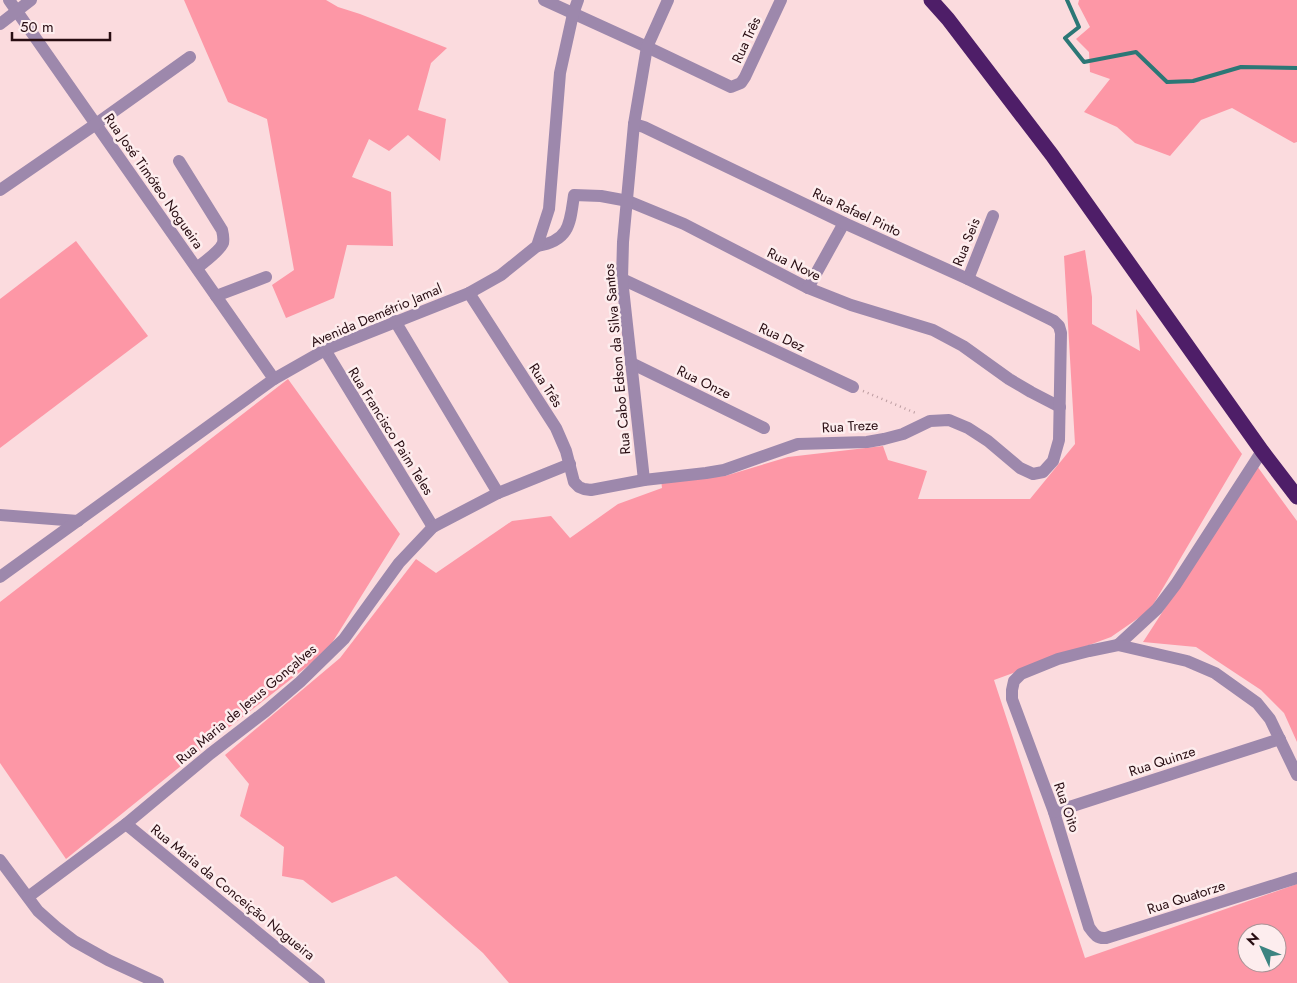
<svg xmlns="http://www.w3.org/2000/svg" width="1297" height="983" font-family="Jost,sans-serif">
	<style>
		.green { fill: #fd97a6; fill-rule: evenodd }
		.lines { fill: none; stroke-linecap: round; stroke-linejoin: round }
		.stream { stroke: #2c7776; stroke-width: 4 }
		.path { stroke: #bb9ca0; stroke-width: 2.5; stroke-dasharray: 1 4; stroke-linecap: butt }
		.minor { stroke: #9d88ac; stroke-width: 12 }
		.highway { stroke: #4e1e68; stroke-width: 15 }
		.labels { text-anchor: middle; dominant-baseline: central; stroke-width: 5; stroke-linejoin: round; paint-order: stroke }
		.street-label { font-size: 14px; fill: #280d12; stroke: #fdedee }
	</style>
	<rect width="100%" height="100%" fill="#fbdbde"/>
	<g class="green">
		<path d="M 184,0 L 326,0 L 338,7 L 360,14 L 447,48 L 431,63 L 418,110 L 446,119 L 440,161 L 408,135 L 389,151 L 369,139 L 352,177 L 391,192 L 393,246 L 347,245 L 334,298 L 286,318 L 272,285 L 294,270 L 267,119 L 228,102 Z"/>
		<path d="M 1079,0 L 1297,0 L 1297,142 L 1294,143 L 1232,108 L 1201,120 L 1170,156 L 1135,143 L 1117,127 L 1084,112 L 1110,79 L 1090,72 L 1089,52 L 1076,39 L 1090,27 L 1078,4 Z"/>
		<path d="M 76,241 L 148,336 L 0,448 L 0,299 Z"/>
		<path d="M 1085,250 L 1092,297 L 1092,324 L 1140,351 L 1136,309 L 1242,454 L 1150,610 L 1111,637 L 994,680 L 1085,958 L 1297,884 L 1297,983 L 509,983 L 483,953 L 396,876 L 332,903 L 303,880 L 282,876 L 284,847 L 240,816 L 249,784 L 225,755 L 340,658 L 416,559 L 436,573 L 512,521 L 551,516 L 570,538 L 618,504 L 662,488 L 661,479 L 725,476 L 788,457 L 883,446 L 888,460 L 927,471 L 918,499 L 1030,499 L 1075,444 L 1064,256 ZM 1247,933 L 1277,933 L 1277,963 L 1247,963 Z"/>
		<path d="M 288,379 L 400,534 L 327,651 L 213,740 L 66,859 L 0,763 L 0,602 Z"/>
		<path d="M 1257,466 L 1297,521 L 1297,742 L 1284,713 L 1261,690 L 1196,647 L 1143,642 Z"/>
	</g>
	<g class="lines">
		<path class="stream" d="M 1067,0 L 1079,27 L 1065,38 L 1084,62 L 1136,52 L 1167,82 L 1193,81 L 1241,67 L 1297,68"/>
		<path class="path" d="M 863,391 L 918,414"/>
		<g class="minor">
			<path d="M 9,0 L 274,379"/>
			<path d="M 544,0 L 647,47 L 731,87 L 741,83 L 745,77 L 781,0"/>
			<path d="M 0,24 L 31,0"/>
			<path d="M 179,161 L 222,230 C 223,234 224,238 223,243 C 220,251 204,262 197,268"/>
			<path d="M 0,190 L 96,124 L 190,57"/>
			<path d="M 537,246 C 570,241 570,223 574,195 L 601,196 L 628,201 L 684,224 L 808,288 L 851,305 L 933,330 L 963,346 L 1009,379 L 1031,392 L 1060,407"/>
			<path d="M 622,279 L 853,387"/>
			<path d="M 968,279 L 993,216"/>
			<path d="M 808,288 L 844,223"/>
			<path d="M 469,293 L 556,428 L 566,451 L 574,482 L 579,487 L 584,489 L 591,490 L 644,480 L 706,473 L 724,470 L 798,444 L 867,442 L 884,439 L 903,434 L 930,421 L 949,420 L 968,428 L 988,441 L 1020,468 L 1033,474 L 1043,472 L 1053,461 L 1059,440 L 1061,333 L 1059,326 L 1054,321 L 968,279 L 844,223 L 644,127 L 634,124"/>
			<path d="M 216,296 L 266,277"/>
			<path d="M 395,321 L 498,493"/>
			<path d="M 325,350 L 433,527"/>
			<path d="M 631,363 L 764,428"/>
			<path d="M 644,480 L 622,279 L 623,242 L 634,124 L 647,47 L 668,0"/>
			<path d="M 0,515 L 78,521"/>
			<path d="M 0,577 L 274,379 L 325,350 L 469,293 L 501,275 L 537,246 L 549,209 L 560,73 L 573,14 L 578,0"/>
			<path d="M 1118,645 L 1157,609 L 1176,584 L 1262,451"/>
			<path d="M 1297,775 L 1270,719 L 1257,703 L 1215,673 L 1187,661 L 1118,645 L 1089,651 L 1058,659 L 1021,674 L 1014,681 L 1012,690 L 1012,699 L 1054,812 L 1089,927 C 1094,934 1097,939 1106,938 L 1297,878"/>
			<path d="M 1054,812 L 1280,739"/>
			<path d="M 126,824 L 319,983"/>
			<path d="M 0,860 L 38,911 L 56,927 L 74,941 L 108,960 L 158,983"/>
			<path d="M 28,897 L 126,824 L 210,754 L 266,711 L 300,682 L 344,639 L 399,563 L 433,527 L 498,493 L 570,464"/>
		</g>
		<path class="highway" d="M 931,0 L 948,19 L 1052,155 L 1262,451 L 1297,497"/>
	</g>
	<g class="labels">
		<g class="street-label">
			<text transform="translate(746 40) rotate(-65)">Rua Três</text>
			<text transform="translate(154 181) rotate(55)">Rua José Timóteo Nogueira</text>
			<text transform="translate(857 212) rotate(25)">Rua Rafael Pinto</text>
			<text transform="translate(966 242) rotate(-68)">Rua Seis</text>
			<text transform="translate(794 264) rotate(26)">Rua Nove</text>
			<text transform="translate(376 315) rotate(-23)">Avenida Demétrio Jamal</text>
			<text transform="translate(782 337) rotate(25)">Rua Dez</text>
			<text transform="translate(617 359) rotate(-95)">Rua Cabo Edson da Silva Santos</text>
			<text transform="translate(704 382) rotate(26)">Rua Onze</text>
			<text transform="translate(546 385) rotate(57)">Rua Três</text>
			<text transform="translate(850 426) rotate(-3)">Rua Treze</text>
			<text transform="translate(391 431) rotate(58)">Rua Francisco Paim Teles</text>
			<text transform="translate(246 704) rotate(-40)">Rua Maria de Jesus Gonçalves</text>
			<text transform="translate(1162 761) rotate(-18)">Rua Quinze</text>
			<text transform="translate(1067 807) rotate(71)">Rua Oito</text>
			<text transform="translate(233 892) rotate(39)">Rua Maria da Conceição Nogueira</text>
			<text transform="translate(1186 897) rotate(-18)">Rua Quatorze</text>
		</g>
	</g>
	<g transform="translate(1262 948) rotate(314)"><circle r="24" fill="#fdedee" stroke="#a89396"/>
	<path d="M0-4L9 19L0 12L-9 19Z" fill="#3c8481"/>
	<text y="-8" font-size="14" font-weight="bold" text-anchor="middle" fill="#280d12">N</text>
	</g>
	<path d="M12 32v8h98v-8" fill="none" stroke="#280d12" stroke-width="2.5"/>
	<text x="20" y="32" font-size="15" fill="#280d12" stroke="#fdedee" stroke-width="4" paint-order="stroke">50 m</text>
</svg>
